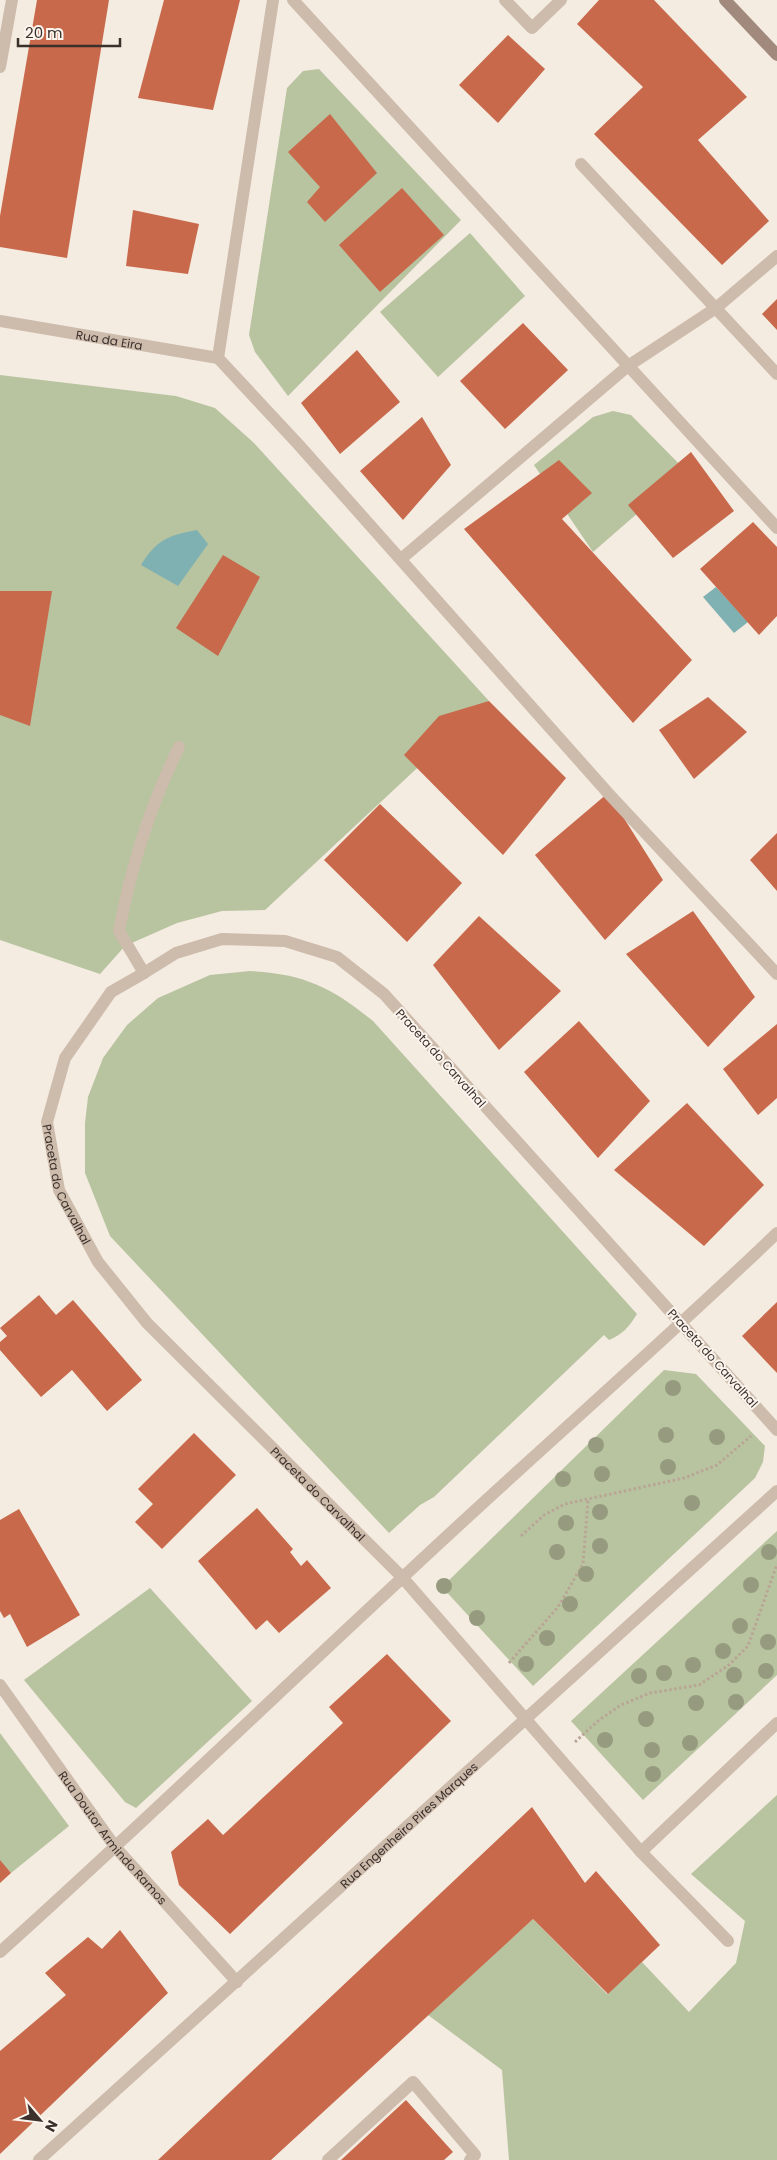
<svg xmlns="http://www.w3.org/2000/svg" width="777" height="2160" font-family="Poppins,sans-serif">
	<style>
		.green { fill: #b8c4a0 }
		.water { fill: #7fb0b2 }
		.building { fill: #c8694b }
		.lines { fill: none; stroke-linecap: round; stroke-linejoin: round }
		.path { stroke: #b9a596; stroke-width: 3; stroke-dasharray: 2.5 2.5; stroke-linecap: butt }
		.street { stroke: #cdbbac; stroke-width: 12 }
		.secondary { stroke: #a18a7d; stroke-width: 12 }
		.tree { fill: #969b7f }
		.labels { text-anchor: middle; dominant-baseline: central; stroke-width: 4; stroke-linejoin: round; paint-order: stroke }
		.street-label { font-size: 12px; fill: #3b302b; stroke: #fbf5ee }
	</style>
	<rect width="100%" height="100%" fill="#f4ebe1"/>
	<g class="green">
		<path d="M 319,69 L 461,220 L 288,396 L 255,352 L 249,335 L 287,88 L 303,71 Z"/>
		<path d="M 470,233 L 525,296 L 438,377 L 380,312 Z"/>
		<path d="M 0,375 L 176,396 L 215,408 L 254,443 L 489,701 L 265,910 L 222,911 L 177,923 L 125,946 L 100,974 L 0,940 Z"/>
		<path d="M 613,411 L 631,415 L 686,471 L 593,552 L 534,465 L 593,417 Z"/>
		<path d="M 250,971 C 304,974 331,987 373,1021 L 637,1314 C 629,1327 623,1334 609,1340 L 604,1335 L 434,1497 L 420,1505 L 389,1533 L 110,1236 L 85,1173 L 85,1123 L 88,1097 L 103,1058 L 127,1025 L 158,998 L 210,975 Z"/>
		<path d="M 664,1370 L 696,1374 L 765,1446 L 763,1462 L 755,1478 L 533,1686 L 442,1587 Z"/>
		<path d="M 777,1531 L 777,1675 L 643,1800 L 571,1721 Z"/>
		<path d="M 150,1588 L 252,1701 L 136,1808 L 125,1802 L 24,1680 Z"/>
		<path d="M 0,1733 L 69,1826 L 11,1873 L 0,1861 Z"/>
		<path d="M 777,1795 L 777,2160 L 509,2160 L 502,2070 L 428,2015 L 533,1919 L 607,1994 L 642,1962 L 689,2012 L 736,1963 L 745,1921 L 691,1874 Z"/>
	</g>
	<g class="water">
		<path d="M 197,530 L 208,544 L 178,586 L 141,565 C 156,540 169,535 197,530 Z"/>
		<path d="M 716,587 L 748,622 L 734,633 L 703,597 Z"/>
	</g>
	<g class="building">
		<path d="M 37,0 L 109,0 L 67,258 L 0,247 L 0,216 Z"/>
		<path d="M 164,0 L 240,0 L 213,110 L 138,98 Z"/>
		<path d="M 599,0 L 654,0 L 747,97 L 698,140 L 769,221 L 722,265 L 594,134 L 643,87 L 577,24 Z"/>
		<path d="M 508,35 L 545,69 L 498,123 L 459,85 Z"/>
		<path d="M 330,114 L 377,173 L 325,222 L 307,202 L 320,187 L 288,152 Z"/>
		<path d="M 402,188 L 444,235 L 380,292 L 339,245 Z"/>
		<path d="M 133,210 L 199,224 L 188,274 L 126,266 Z"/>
		<path d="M 777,299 L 777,330 L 762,314 Z"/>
		<path d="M 523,323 L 568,370 L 505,429 L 460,381 Z"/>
		<path d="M 357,350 L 400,402 L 340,454 L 301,403 Z"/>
		<path d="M 422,417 L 451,465 L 403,520 L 360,471 Z"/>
		<path d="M 691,452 L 734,511 L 673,558 L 628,505 Z"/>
		<path d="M 559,460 L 592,493 L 562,519 L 692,660 L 633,723 L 464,529 Z"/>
		<path d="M 753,522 L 777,547 L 777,616 L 759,635 L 700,569 Z"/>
		<path d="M 223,555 L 260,577 L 218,656 L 176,628 Z"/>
		<path d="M 0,591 L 52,591 L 30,726 L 0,715 Z"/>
		<path d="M 708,697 L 747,732 L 694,779 L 659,730 Z"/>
		<path d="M 489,701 L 566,778 L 503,855 L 404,755 L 439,716 Z"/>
		<path d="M 608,793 L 663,880 L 605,940 L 535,855 Z"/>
		<path d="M 380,804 L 462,883 L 407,942 L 324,860 Z"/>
		<path d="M 777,833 L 777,891 L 750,860 Z"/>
		<path d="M 693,911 L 755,997 L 708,1047 L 626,954 Z"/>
		<path d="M 479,916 L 561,991 L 499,1050 L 433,965 Z"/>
		<path d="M 579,1021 L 650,1101 L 598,1158 L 524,1072 Z"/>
		<path d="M 777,1024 L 777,1098 L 758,1115 L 723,1069 Z"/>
		<path d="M 687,1103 L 764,1185 L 704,1246 L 614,1170 Z"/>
		<path d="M 39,1295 L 56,1315 L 73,1300 L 142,1380 L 107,1411 L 72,1370 L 41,1397 L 0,1350 L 0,1342 L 7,1336 L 0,1328 Z"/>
		<path d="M 777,1302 L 777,1373 L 742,1336 Z"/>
		<path d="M 194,1433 L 236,1475 L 162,1549 L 135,1522 L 153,1504 L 138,1489 Z"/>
		<path d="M 257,1508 L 293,1549 L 290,1552 L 301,1566 L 307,1560 L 331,1588 L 279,1633 L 267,1620 L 256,1630 L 198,1561 Z"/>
		<path d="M 19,1509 L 80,1615 L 27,1647 L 10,1614 L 4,1618 L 0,1611 L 0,1520 Z"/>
		<path d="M 387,1654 L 451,1721 L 230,1934 L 179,1885 L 171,1852 L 208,1819 L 223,1835 L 343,1723 L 329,1707 Z"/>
		<path d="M 532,1807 L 585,1883 L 596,1871 L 660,1945 L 642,1962 L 608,1994 L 533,1919 L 271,2160 L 158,2160 Z"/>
		<path d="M 0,1860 L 11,1873 L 0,1883 Z"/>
		<path d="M 120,1930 L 168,1993 L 0,2154 L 0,2051 L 66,1995 L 45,1973 L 88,1937 L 102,1949 Z"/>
		<path d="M 406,2100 L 453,2152 L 444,2160 L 341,2160 Z"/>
	</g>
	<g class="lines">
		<g class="path">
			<path d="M 521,1536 L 544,1515 L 565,1504 L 684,1478 L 717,1465 L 751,1436"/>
			<path d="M 509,1663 L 558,1607 L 583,1564 L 588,1500"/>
			<path d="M 575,1742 L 599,1720 L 621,1705 L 650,1693 L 699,1685 L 729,1665 L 748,1646 L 777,1564"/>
		</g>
		<g class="street">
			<path d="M 273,0 L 218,358 L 298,444 L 608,793 L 777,974"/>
			<path d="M 293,0 L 777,528"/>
			<path d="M 505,0 L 532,28 L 561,0"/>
			<path d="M 0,67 L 12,0"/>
			<path d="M 581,164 L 777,374"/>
			<path id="s1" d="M 0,321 L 218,358"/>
			<path d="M 401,559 L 628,366 L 716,308 L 777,256"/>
			<path d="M 144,973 L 119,931 C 131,866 150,806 179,747"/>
			<path id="s2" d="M 777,1430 L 384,994 L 337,957 L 285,941 L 222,939 L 176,953 L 144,973 L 111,992 L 65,1058 L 47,1122 L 59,1190 L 98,1262 L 147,1323 L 402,1577 L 641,1852 L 777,1723"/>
			<path id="s3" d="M 0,1685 L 116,1848 L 237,1982"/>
			<path d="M 641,1852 L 728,1941"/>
			<path d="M 0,1952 C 136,1830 267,1703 401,1579 C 525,1462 654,1351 777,1233"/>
			<path id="s4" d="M 39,2160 L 777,1491"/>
			<path d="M 328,2160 L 413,2082 L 475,2155 L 470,2160"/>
		</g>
		<path class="secondary" d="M 725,0 L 777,55"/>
	</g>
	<g class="tree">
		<circle cx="673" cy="1388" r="8"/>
		<circle cx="666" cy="1435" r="8"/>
		<circle cx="717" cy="1437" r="8"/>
		<circle cx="596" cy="1445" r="8"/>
		<circle cx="668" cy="1467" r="8"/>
		<circle cx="602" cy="1474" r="8"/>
		<circle cx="563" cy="1479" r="8"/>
		<circle cx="692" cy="1503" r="8"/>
		<circle cx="600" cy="1512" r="8"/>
		<circle cx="566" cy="1523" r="8"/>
		<circle cx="600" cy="1546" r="8"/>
		<circle cx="557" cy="1552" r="8"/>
		<circle cx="769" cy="1552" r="8"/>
		<circle cx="586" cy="1574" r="8"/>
		<circle cx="751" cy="1585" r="8"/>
		<circle cx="444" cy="1586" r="8"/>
		<circle cx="570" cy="1604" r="8"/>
		<circle cx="477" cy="1618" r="8"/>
		<circle cx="740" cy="1626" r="8"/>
		<circle cx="547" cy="1638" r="8"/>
		<circle cx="768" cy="1642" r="8"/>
		<circle cx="723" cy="1651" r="8"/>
		<circle cx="526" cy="1664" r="8"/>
		<circle cx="693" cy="1665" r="8"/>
		<circle cx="766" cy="1671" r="8"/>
		<circle cx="664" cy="1673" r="8"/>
		<circle cx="734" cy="1675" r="8"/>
		<circle cx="639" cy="1676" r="8"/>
		<circle cx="736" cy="1702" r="8"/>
		<circle cx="696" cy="1703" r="8"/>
		<circle cx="646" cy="1719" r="8"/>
		<circle cx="605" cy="1740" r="8"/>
		<circle cx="690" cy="1743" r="8"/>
		<circle cx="652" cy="1750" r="8"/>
		<circle cx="653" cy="1774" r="8"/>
	</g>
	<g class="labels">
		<g class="street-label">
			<text stroke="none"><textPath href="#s1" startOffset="111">Rua da Eira</textPath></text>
			<text transform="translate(441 1058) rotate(48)">Praceta do Carvalhal</text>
			<text stroke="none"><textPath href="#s2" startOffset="1101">Praceta do Carvalhal</textPath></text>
			<text transform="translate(713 1358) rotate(48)">Praceta do Carvalhal</text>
			<text stroke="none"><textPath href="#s2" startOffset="1506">Praceta do Carvalhal</textPath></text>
			<text stroke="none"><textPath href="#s4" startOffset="499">Rua Engenheiro Pires Marques</textPath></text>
			<text stroke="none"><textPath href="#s3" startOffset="190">Rua Doutor Armindo Ramos</textPath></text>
		</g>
	</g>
	<g transform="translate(40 2120) rotate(118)" stroke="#fbf5ee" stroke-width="4" paint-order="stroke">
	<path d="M0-4L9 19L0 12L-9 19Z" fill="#3b302b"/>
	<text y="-8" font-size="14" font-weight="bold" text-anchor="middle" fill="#3b302b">N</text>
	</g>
	<path d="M18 38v8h102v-8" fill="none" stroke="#3b302b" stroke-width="2.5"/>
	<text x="25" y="38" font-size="15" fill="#3b302b" stroke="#fbf5ee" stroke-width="4" paint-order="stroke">20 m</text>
</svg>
